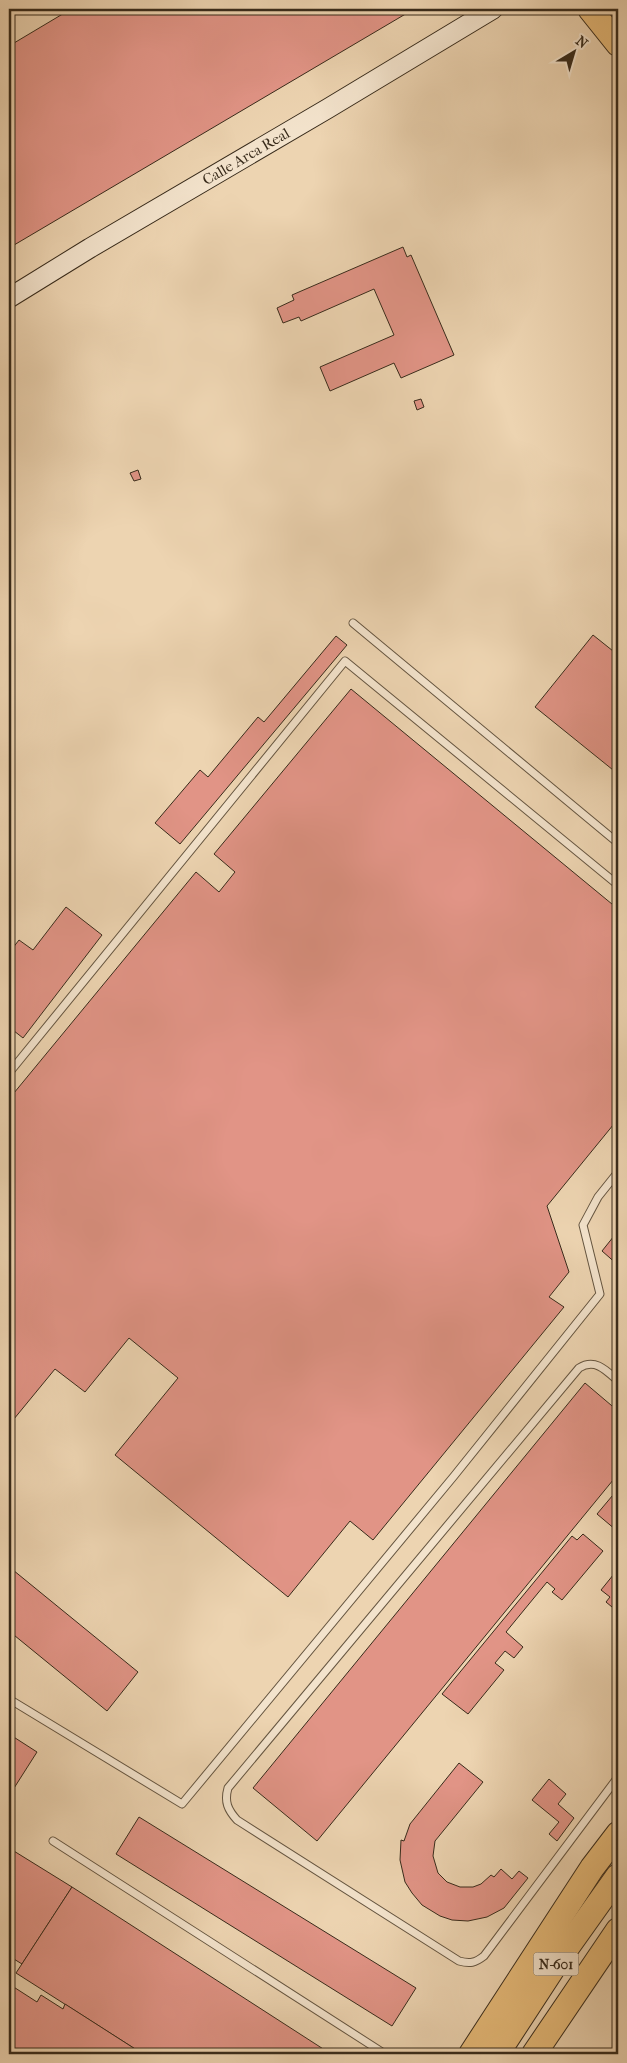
<svg xmlns="http://www.w3.org/2000/svg" width="627" height="2063" font-family="'IM FELL French Canon',serif">
	<style>
		.building { fill: #e19486; stroke: #382b1b }
		.lines { fill: none; stroke-linecap: round; stroke-linejoin: round }
		.lane-casing { stroke: #655540; stroke-width: 9 }
		.secondary-casing { stroke: #382b1b; stroke-width: 21 }
		.highway-casing { stroke: #382b1b; stroke-width: 26 }
		.lane { stroke: #f3e3cc; stroke-width: 7 }
		.secondary { stroke: #f3e3cc; stroke-width: 19 }
		.highway { stroke: #e6ba78; stroke-width: 24 }
		.labels { text-anchor: middle; dominant-baseline: central; stroke-width: 4.5; stroke-linejoin: round; paint-order: stroke }
		.shield { fill: #f3e3cc; stroke: #706250; stroke-width: 1 }
		.shield-label { font-size: 14px; font-weight: bold; fill: #382b1b }
		.street-label { font-size: 15px; fill: #382b1b; stroke: #f3e3cc }
	</style>
	<rect width="100%" height="100%" fill="#edd4b1"/>
	<filter id="stains"><feTurbulence type="fractalNoise" baseFrequency=".004" numOctaves="4"/><feColorMatrix values="0 0 0 0 .2 0 0 0 0 .09 0 0 0 0 .02 0 0 0 .5 -.17"/></filter>
	<radialGradient id="worn" r=".72"><stop offset=".6" stop-color="#630" stop-opacity="0"/><stop offset="1" stop-color="#630" stop-opacity=".3"/></radialGradient>
	<g class="building">
		<path d="M 71,9 L 414,9 L 9,248 L 9,46 Z"/>
		<path d="M 403,247 L 407,257 L 411,255 L 454,355 L 401,378 L 394,363 L 330,391 L 320,367 L 394,335 L 374,289 L 301,321 L 299,317 L 283,323 L 277,308 L 294,300 L 292,295 Z"/>
		<path d="M 421,399 L 424,407 L 417,410 L 414,401 Z"/>
		<path d="M 138,470 L 141,479 L 134,481 L 130,473 Z"/>
		<path d="M 593,635 L 618,655 L 618,774 L 535,707 Z"/>
		<path d="M 336,636 L 347,645 L 180,844 L 155,823 L 200,770 L 208,777 L 258,717 L 264,722 Z"/>
		<path d="M 351,689 L 618,909 L 618,1119 L 547,1206 L 569,1272 L 549,1297 L 564,1307 L 373,1540 L 350,1521 L 288,1597 L 115,1455 L 178,1378 L 129,1338 L 85,1392 L 55,1369 L 9,1425 L 9,1099 L 196,872 L 219,892 L 235,872 L 214,854 Z"/>
		<path d="M 66,907 L 102,935 L 23,1038 L 9,1027 L 9,953 L 19,940 L 33,950 Z"/>
		<path d="M 618,1231 L 618,1265 L 602,1251 Z"/>
		<path d="M 585,1383 L 618,1411 L 618,1474 L 317,1841 L 253,1788 Z"/>
		<path d="M 618,1489 L 618,1527 L 616,1530 L 597,1514 Z"/>
		<path d="M 583,1534 L 603,1551 L 562,1600 L 552,1592 L 555,1589 L 547,1582 L 506,1632 L 523,1647 L 514,1658 L 505,1651 L 495,1663 L 504,1670 L 468,1714 L 442,1694 L 572,1536 L 577,1540 Z"/>
		<path d="M 618,1569 L 618,1612 L 606,1602 L 610,1597 L 601,1590 Z"/>
		<path d="M 13,1570 L 138,1672 L 107,1711 L 9,1631 L 9,1575 Z"/>
		<path d="M 9,1734 L 37,1752 L 9,1796 Z"/>
		<path d="M 459,1763 L 483,1782 L 435,1841 L 433,1856 L 438,1873 L 447,1882 L 460,1887 L 473,1887 L 481,1884 L 491,1875 L 494,1877 L 501,1869 L 512,1879 L 519,1871 L 528,1878 L 504,1908 L 487,1917 L 468,1921 L 452,1920 L 440,1916 L 422,1905 L 412,1893 L 405,1882 L 400,1860 L 401,1840 L 404,1841 L 410,1824 Z"/>
		<path d="M 549,1779 L 566,1794 L 558,1804 L 574,1818 L 557,1841 L 549,1834 L 559,1822 L 532,1800 Z"/>
		<path d="M 139,1817 L 416,1988 L 392,2026 L 116,1854 Z"/>
		<path d="M 9,1848 L 72,1887 L 22,1964 L 9,1956 Z"/>
		<path d="M 72,1887 L 331,2054 L 143,2054 L 16,1973 Z"/>
		<path d="M 9,1984 L 37,2002 L 41,1995 L 63,2009 L 65,2004 L 143,2054 L 9,2054 Z"/>
	</g>
	<g class="lines">
		<defs>
			<g id="lane">
				<path d="M 353,623 L 618,843"/>
				<path d="M 9,1073 L 345,661 L 618,885"/>
				<path d="M 618,1381 C 606,1370 595,1358 579,1368 L 228,1788 C 224,1802 228,1810 237,1820 L 459,1961 C 470,1964 475,1963 484,1956 L 618,1777"/>
				<path d="M 9,1699 L 182,1804 L 454,1476 L 600,1294 L 583,1225 L 598,1197 L 618,1172"/>
				<path d="M 53,1841 L 385,2054"/>
			</g>
			<g id="secondary">
				<path id="s1" d="M 9,298 L 90,248 L 327,109 L 493,9"/>
			</g>
			<g id="highway">
				<path d="M 590,9 L 618,44"/>
				<path d="M 471,2054 L 592,1868 L 618,1834"/>
				<path d="M 497,2054 L 561,1956 L 618,1876"/>
				<path d="M 534,2054 L 618,1930"/>
			</g>
		</defs>
		<use href="#lane" class="lane-casing"/>
		<use href="#secondary" class="secondary-casing"/>
		<use href="#highway" class="highway-casing"/>
		<use href="#lane" class="lane"/>
		<use href="#secondary" class="secondary"/>
		<use href="#highway" class="highway"/>
	</g>
	<g class="labels">
		<rect class="shield" x="533.5" y="1952.5" width="45" height="23" rx="4"/>
		<g class="shield-label">
			<text x="556" y="1964">N-601</text>
		</g>
		<g class="street-label">
			<text stroke="none"><textPath href="#s1" startOffset="276">Calle Arca Real</textPath></text>
		</g>
	</g>
	<rect width="627" height="2063" fill="none" stroke="#edd4b1" stroke-width="30"/>
	<rect x="10" y="10" width="607" height="2043" fill="none" stroke="#382b1b" stroke-width="2.5"/>
	<rect x="15" y="15" width="597" height="2033" fill="none" stroke="#382b1b"/>
	<g transform="translate(574 52) rotate(38)" stroke="#f3e3cc" stroke-width="4" paint-order="stroke">
	<path d="M0-4L9 19L0 12L-9 19Z" fill="#382b1b"/>
	<text y="-8" font-size="14" font-weight="bold" text-anchor="middle" fill="#382b1b">N</text>
	</g>
	<rect width="100%" height="100%" filter="url(#stains)"/>
	<rect width="100%" height="100%" fill="url(#worn)"/>
</svg>
